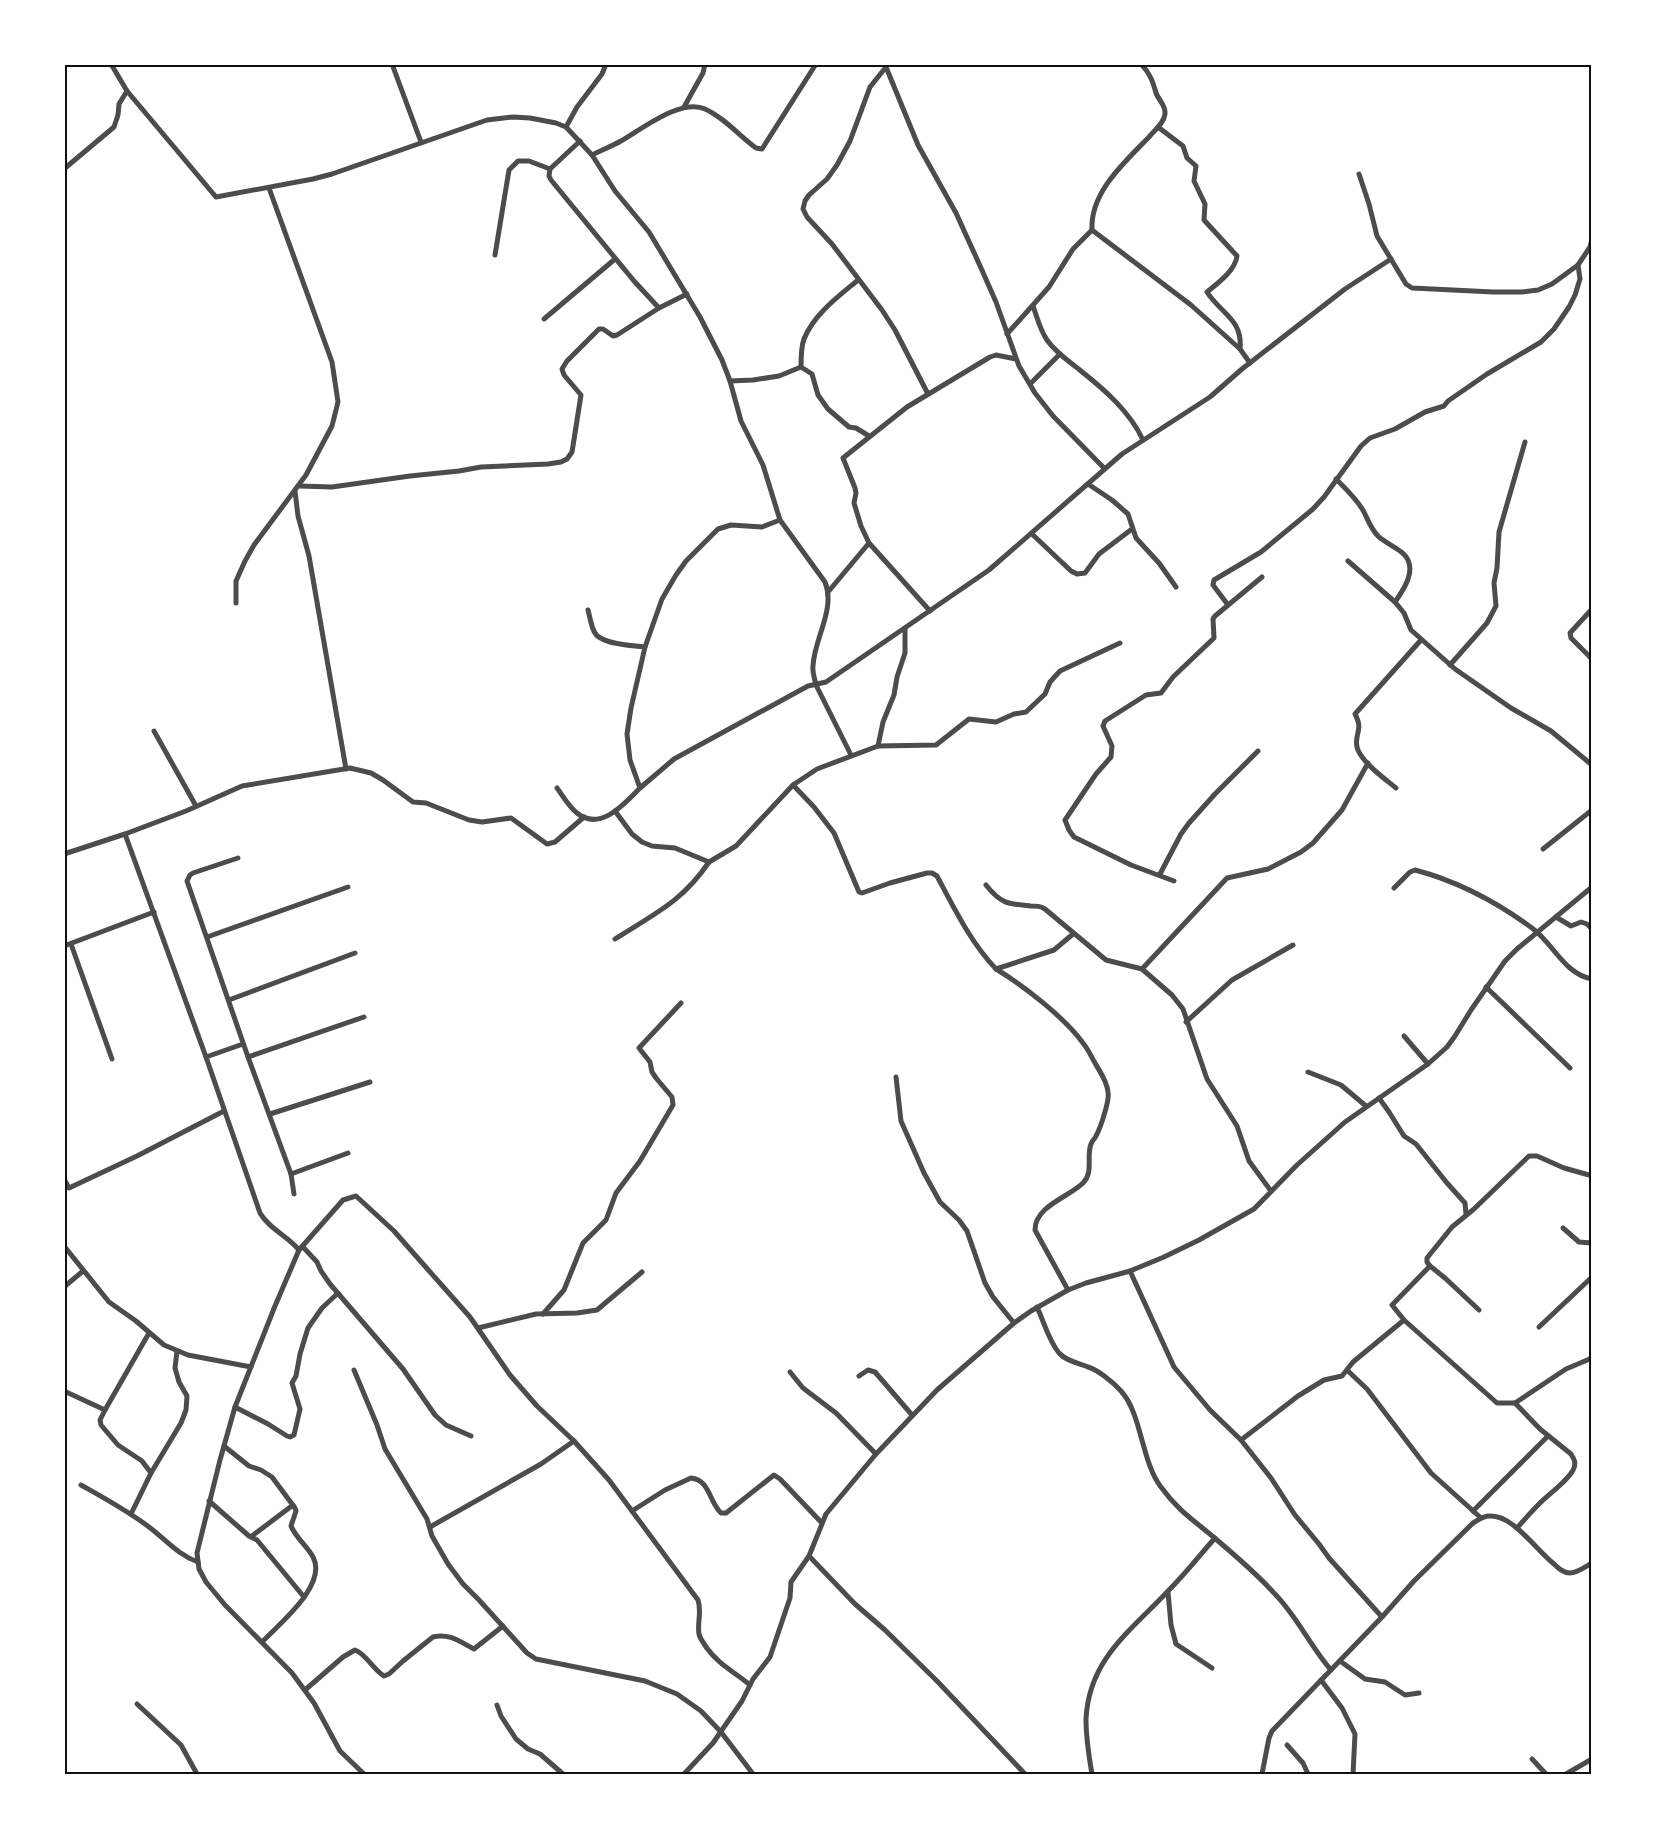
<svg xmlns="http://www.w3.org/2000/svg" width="1656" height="1839" font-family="'Source Serif 4',serif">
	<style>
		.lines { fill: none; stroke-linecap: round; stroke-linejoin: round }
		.minor { stroke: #4c4c4c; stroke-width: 5 }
		.neatline { fill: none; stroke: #111; stroke-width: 2 }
	</style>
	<rect width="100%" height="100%" fill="#fff"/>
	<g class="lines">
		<g class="minor">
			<path d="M 111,64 L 127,91 L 216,197 L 313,179 L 332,174 L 487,120 L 513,117 L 530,118 L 556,123 L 566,127 L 592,155 L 615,191 L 649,232 L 700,317 L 722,360 L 730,381 L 741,421 L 763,465 L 780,520 L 825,582 C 836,609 814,639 813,666 C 812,673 815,679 816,685 L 851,755"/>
			<path d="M 392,64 L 421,142"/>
			<path d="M 886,67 L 918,145 L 956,213 L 981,268 L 996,302 L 1019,366 L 1035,393 L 1053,416 L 1104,468"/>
			<path d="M 886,67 L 870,87 L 850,141 L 837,165 L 827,179 L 809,195 L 805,201 L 803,209 L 807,217 L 832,244 L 882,310 L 895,330 L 928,394"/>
			<path d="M 684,107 L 703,73 L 705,64"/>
			<path d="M 566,127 L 577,107 L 602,74 L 606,64"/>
			<path d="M 1158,127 L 1183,146 L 1187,158 L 1196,166 L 1194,181 L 1205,204 L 1204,220 L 1237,256 C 1235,271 1218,283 1207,292 C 1220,313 1243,319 1240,349"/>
			<path d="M 580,141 L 550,169 L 549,176 L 551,180 L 634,281 L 659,308"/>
			<path d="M 592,155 C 602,150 612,146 621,141 C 642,129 681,98 705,109 C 725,118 739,136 756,148 L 762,149 L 816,64"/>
			<path d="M 64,169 L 114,127 L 118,115 L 119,104 L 127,91"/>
			<path d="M 1359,174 L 1369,204 L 1377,236 L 1406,284 L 1412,288 L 1493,292 L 1522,292 L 1538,290 L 1552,284 L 1578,265 L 1590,247 L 1592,239"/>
			<path d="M 1092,230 C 1090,192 1125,162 1149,137 C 1155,130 1164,123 1165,114 C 1166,105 1159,101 1156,93 C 1153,82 1150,73 1141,64"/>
			<path d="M 495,255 L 509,170 L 518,161 L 529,161 L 550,169"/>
			<path d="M 1033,306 C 1037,317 1040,330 1047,340 C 1056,353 1070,362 1081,371 C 1105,390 1130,412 1143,440"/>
			<path d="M 544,319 L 615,259"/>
			<path d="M 1007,334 L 1049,287 L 1073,249 L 1092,230 L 1191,305 L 1240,349 L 1250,363"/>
			<path d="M 801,367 C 801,357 801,347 804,339 C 814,314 839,296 858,280"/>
			<path d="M 730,381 L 753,380 L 779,376 L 801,367 L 812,374 L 818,395 L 828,409 L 849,427 L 856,428 L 869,436"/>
			<path d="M 1030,384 L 1060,354"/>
			<path d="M 1336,479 C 1346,489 1357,499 1364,512 C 1368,520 1371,529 1378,536 C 1387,545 1406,550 1409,563 C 1413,576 1402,592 1395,602"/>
			<path d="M 1088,484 L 1112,500 L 1128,514 L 1136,538 L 1159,563 L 1176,587"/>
			<path d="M 299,486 L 332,487 L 410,476 L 459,471 L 481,467 L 548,464 L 561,462 L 567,459 L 572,452 L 581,395 L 564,375 L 562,369 L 567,361 L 599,329 L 603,329 L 613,336 L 617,335 L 659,308 L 687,294"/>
			<path d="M 295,491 L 298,516 L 309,556 L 346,769"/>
			<path d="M 1032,534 L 1071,571 L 1077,574 L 1085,573 L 1099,554 L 1132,529"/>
			<path d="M 1348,561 L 1395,602 L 1404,613 L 1411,630 L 1455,669 L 1511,708 L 1551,731 L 1592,765"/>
			<path d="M 828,592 L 869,543"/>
			<path d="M 236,603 L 236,581 L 245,561 L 254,545 L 306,475 L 332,426 L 338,402 L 332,362 L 269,188"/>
			<path d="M 1228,605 L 1213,585 L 1214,580 L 1261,552 L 1313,509 L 1324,497 L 1361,446 L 1370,438 L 1395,429 L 1425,412 L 1444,406 L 1448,401 L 1487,374 L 1541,342 L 1554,329 L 1569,307 L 1575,295 L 1580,279 L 1578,265"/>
			<path d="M 1592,609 L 1570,633 L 1571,638 L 1592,659"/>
			<path d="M 588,610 C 590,617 591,627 595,633 C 601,644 633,646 645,647"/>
			<path d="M 930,611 L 869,543 L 861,526 L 854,503 L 856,493 L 855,488 L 843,458 L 907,407 L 990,357 L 996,355 L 1016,359"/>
			<path d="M 1450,665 L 1487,623 L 1496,606 L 1494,583 L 1497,568 L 1499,532 L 1525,442"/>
			<path d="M 154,731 L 196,806"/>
			<path d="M 878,746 L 883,722 L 894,695 L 897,677 L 905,653 L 905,628"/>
			<path d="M 793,785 L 814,807 L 834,833 L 859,892 L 862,893 L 890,883 L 927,873 L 932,873 L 937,876 C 954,908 971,943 996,969 L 1054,950 L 1073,934"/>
			<path d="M 557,788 C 563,796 569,807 577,813 C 600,832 624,804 640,788 L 630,760 L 627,734 L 631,708 L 645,647 L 662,599 L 676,575 L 686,561 L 718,529 L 731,525 L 762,527 L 780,520"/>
			<path d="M 640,788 L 674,759 L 808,686 L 826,682 L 989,570 L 1122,454 L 1210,397 L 1242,369 L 1345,289 L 1391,259"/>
			<path d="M 1396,788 C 1385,779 1360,761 1357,747 C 1354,733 1364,731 1355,714 L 1421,640"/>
			<path d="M 615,811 L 632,834 L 642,842 L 652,846 L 675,848 L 709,862 L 736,846 L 793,785 L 817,769 L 878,746 L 936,745 L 969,719 L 996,722 L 1014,714 L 1026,712 L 1045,694 L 1050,682 L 1060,671 L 1120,643"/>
			<path d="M 125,834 L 206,1057 L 260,1213 C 269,1229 288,1236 299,1250 L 275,1306 L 235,1407 L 220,1460 L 197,1553 L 199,1569 L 206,1582 L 225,1605 L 292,1673 L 314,1703 L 340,1751 L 364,1774"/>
			<path d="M 1543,849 L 1592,810"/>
			<path d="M 64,854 L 125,834 L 186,811 L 242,786 L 350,768 L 371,773 L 383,780 L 413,802 L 426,803 L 469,820 L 482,822 L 511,818 L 547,844 L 555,842 L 584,817"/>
			<path d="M 238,858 L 193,873 L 190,875 L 187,881 L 248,1057 L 291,1174 L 294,1194"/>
			<path d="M 1160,874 L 1181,834 L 1189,823 L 1215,794 L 1258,751"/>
			<path d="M 1174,881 L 1131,865 L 1074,837 L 1069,830 L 1065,820 L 1096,774 L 1111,757 L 1112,746 L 1103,726 L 1105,721 L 1146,695 L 1161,693 L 1173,677 L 1214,638 L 1213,619 L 1215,616 L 1262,577"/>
			<path d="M 986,885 C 1001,904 1008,904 1031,906 C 1037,906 1040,906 1045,909 L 1106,960 L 1142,969 L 1172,995 L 1183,1009 L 1207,1079 L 1237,1126 L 1249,1161 L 1271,1191"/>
			<path d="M 1394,888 L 1410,872 L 1415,870 C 1457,881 1498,903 1532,928 C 1553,943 1564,974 1592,979"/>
			<path d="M 1556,917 L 1571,926 L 1581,922 L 1587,924 L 1592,929"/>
			<path d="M 207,937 L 348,887"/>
			<path d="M 615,939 C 654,914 682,902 709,862"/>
			<path d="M 71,944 L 112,1059"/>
			<path d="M 64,946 L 154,912"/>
			<path d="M 996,969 C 1024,986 1064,1017 1083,1043 C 1088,1049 1091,1056 1095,1063 C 1100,1072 1107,1081 1108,1092 C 1110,1100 1100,1129 1096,1136 C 1094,1140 1093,1139 1091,1144 C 1086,1157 1094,1172 1083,1183 C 1069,1197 1035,1206 1035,1230 L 1068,1290"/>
			<path d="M 1142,969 L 1227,878 L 1268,869 L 1301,852 L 1313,843 L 1342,810 L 1368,763"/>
			<path d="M 1486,987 L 1570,1068"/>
			<path d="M 229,1000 L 355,953"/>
			<path d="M 1186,1022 L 1232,980 L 1293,945"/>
			<path d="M 1404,1036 L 1428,1064"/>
			<path d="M 206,1057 L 243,1044"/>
			<path d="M 248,1057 L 364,1017"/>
			<path d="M 1308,1072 L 1341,1085 L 1366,1106"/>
			<path d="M 896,1077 L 901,1121 L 924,1173 L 940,1202 L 959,1220 L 967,1231 L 985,1283 L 993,1297 L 1014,1323"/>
			<path d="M 1379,1098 L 1389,1112 L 1404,1136 L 1416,1144 L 1447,1183 L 1465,1203 L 1466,1214"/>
			<path d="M 270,1114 L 370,1082"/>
			<path d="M 291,1174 L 348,1153"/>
			<path d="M 1592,1174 L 1589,1175 L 1564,1168 L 1537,1156 L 1529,1156 L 1474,1209 L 1452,1227 L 1427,1258 L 1427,1262 L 1430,1266 L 1392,1305 L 1404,1320 L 1497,1403 L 1515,1403 L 1566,1369 L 1592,1358"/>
			<path d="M 64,1179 L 69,1188 L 137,1156 L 224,1111"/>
			<path d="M 1563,1228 L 1579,1242 L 1592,1243"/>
			<path d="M 64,1246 L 109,1302 L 136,1321 L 164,1345 L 188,1355 L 251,1367"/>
			<path d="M 303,1247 L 317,1262 L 321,1271 L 330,1284 L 403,1369 L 435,1415 L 446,1425 L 471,1436"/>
			<path d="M 299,1250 L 343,1200 L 356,1196 L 394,1231 L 423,1264 L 470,1317 L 510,1375 L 537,1406 L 574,1441 L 609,1480 L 698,1600 C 702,1612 697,1623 699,1634 C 700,1639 704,1643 706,1647 C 720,1666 732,1670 750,1685"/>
			<path d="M 1430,1266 L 1445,1278 L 1479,1310"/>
			<path d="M 1130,1271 L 1174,1367 L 1210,1410 L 1241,1440 L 1271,1478 L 1295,1515 L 1319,1544 L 1329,1558 L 1382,1617"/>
			<path d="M 64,1287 L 83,1271"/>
			<path d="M 1037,1307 C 1044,1322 1049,1341 1059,1353 C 1066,1361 1078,1363 1088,1367 C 1098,1370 1113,1382 1121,1391 C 1142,1414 1141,1461 1161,1487 C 1179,1512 1195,1521 1217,1540 C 1237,1557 1257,1574 1274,1593 C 1297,1616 1310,1646 1331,1670"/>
			<path d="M 543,1314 L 564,1290 L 583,1243 L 606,1220 L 616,1193 L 640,1161 L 673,1105 L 672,1097 L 656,1078 L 652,1072 L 650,1062 L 639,1048 L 681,1003"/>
			<path d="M 1539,1327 L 1592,1277"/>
			<path d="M 478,1328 L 536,1314 L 577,1313 L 597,1310 L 642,1272"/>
			<path d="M 354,1370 L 377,1425 L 385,1449 L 427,1519 L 432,1536 L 448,1564 L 463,1584 L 479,1600 L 527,1653 L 536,1659 L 645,1681 L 677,1694 L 701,1711 L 721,1732 L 753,1774"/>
			<path d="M 1347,1370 L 1367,1389 L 1431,1473 L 1481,1518"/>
			<path d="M 790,1372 L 803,1388 L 836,1413 L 876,1454"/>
			<path d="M 859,1376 L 868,1370 L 875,1372 L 912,1415"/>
			<path d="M 64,1391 L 105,1410 L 149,1333"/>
			<path d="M 1515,1403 L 1540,1429 L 1571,1454 C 1574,1459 1576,1462 1574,1468 C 1570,1479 1549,1494 1540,1503 C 1532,1511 1524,1520 1517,1528"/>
			<path d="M 235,1407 L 268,1424 L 287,1436 L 290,1437 L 294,1435 L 300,1409 L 292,1383 L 296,1376 L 300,1354 L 308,1328 L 322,1308 L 338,1293"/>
			<path d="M 105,1410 L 100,1420 L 101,1425 L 118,1445 L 142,1461 L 151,1473"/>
			<path d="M 1241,1440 L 1298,1396 L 1324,1380 L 1342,1376 L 1353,1362 L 1404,1320"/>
			<path d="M 224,1446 L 249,1466 L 261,1470 L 272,1477 L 295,1508 L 296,1511 L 291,1526 C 296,1538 307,1546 313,1557 C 328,1585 279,1624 262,1642"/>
			<path d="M 81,1485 C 104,1498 128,1511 149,1527 C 165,1539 178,1555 198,1562"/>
			<path d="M 209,1501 L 249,1536 L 257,1540 L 304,1597"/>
			<path d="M 632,1511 L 665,1490 L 691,1478 C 710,1480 709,1502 721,1513 L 726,1513 L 774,1475 L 780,1479 L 821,1522"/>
			<path d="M 1473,1511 L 1548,1436"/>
			<path d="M 131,1514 L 151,1473 L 181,1423 L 186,1410 L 187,1396 L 179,1382 L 175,1368 L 177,1351"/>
			<path d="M 430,1527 L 541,1464 L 574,1441"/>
			<path d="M 252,1536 L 293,1505"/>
			<path d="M 809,1556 L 855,1604 L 885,1630 L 937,1681 L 1025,1774"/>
			<path d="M 1168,1592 L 1171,1625 L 1176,1644 L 1212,1668"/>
			<path d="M 1340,1661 L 1365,1679 L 1385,1682 L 1405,1695 L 1419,1693"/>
			<path d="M 1321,1680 L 1342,1708 L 1355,1734 L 1353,1774"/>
			<path d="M 305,1690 L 343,1657 L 355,1650 C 366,1654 373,1669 384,1676 L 389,1674 L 403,1661 L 433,1637 C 450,1633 460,1642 474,1649 L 503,1626"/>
			<path d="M 137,1704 L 181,1745 L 197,1774"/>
			<path d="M 497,1705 L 501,1716 L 516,1739 L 528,1749 L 540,1754 L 563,1774"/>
			<path d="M 1287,1745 L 1303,1763 L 1308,1774"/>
			<path d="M 1532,1759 L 1546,1774"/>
			<path d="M 684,1774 L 713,1743 L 742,1701 L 753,1679 L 770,1657 L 790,1598 L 791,1582 L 809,1556 L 826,1514 L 876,1454 L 937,1390 L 1014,1323 L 1031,1311 L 1068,1290 L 1086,1283 L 1130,1271 L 1164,1257 L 1199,1240 L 1254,1209 L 1297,1165 L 1345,1122 L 1428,1064 L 1447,1047 L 1455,1036 L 1471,1010 L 1505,961 L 1517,949 L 1592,887"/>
			<path d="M 1092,1774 C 1089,1757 1086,1737 1086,1719 C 1089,1658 1132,1630 1169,1590 C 1185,1574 1199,1556 1215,1538"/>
			<path d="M 1262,1774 L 1269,1738 L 1272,1731 L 1382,1617 L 1414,1581 L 1473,1523 C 1478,1520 1484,1515 1491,1516 C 1514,1516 1536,1550 1554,1564 C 1558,1568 1563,1573 1570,1573 C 1577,1573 1585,1567 1592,1563"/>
			<path d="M 1566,1774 L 1592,1759"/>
		</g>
	</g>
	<rect width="1656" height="1839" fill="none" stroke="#ffffff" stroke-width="132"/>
	<rect x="66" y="66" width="1524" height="1707" class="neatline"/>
</svg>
